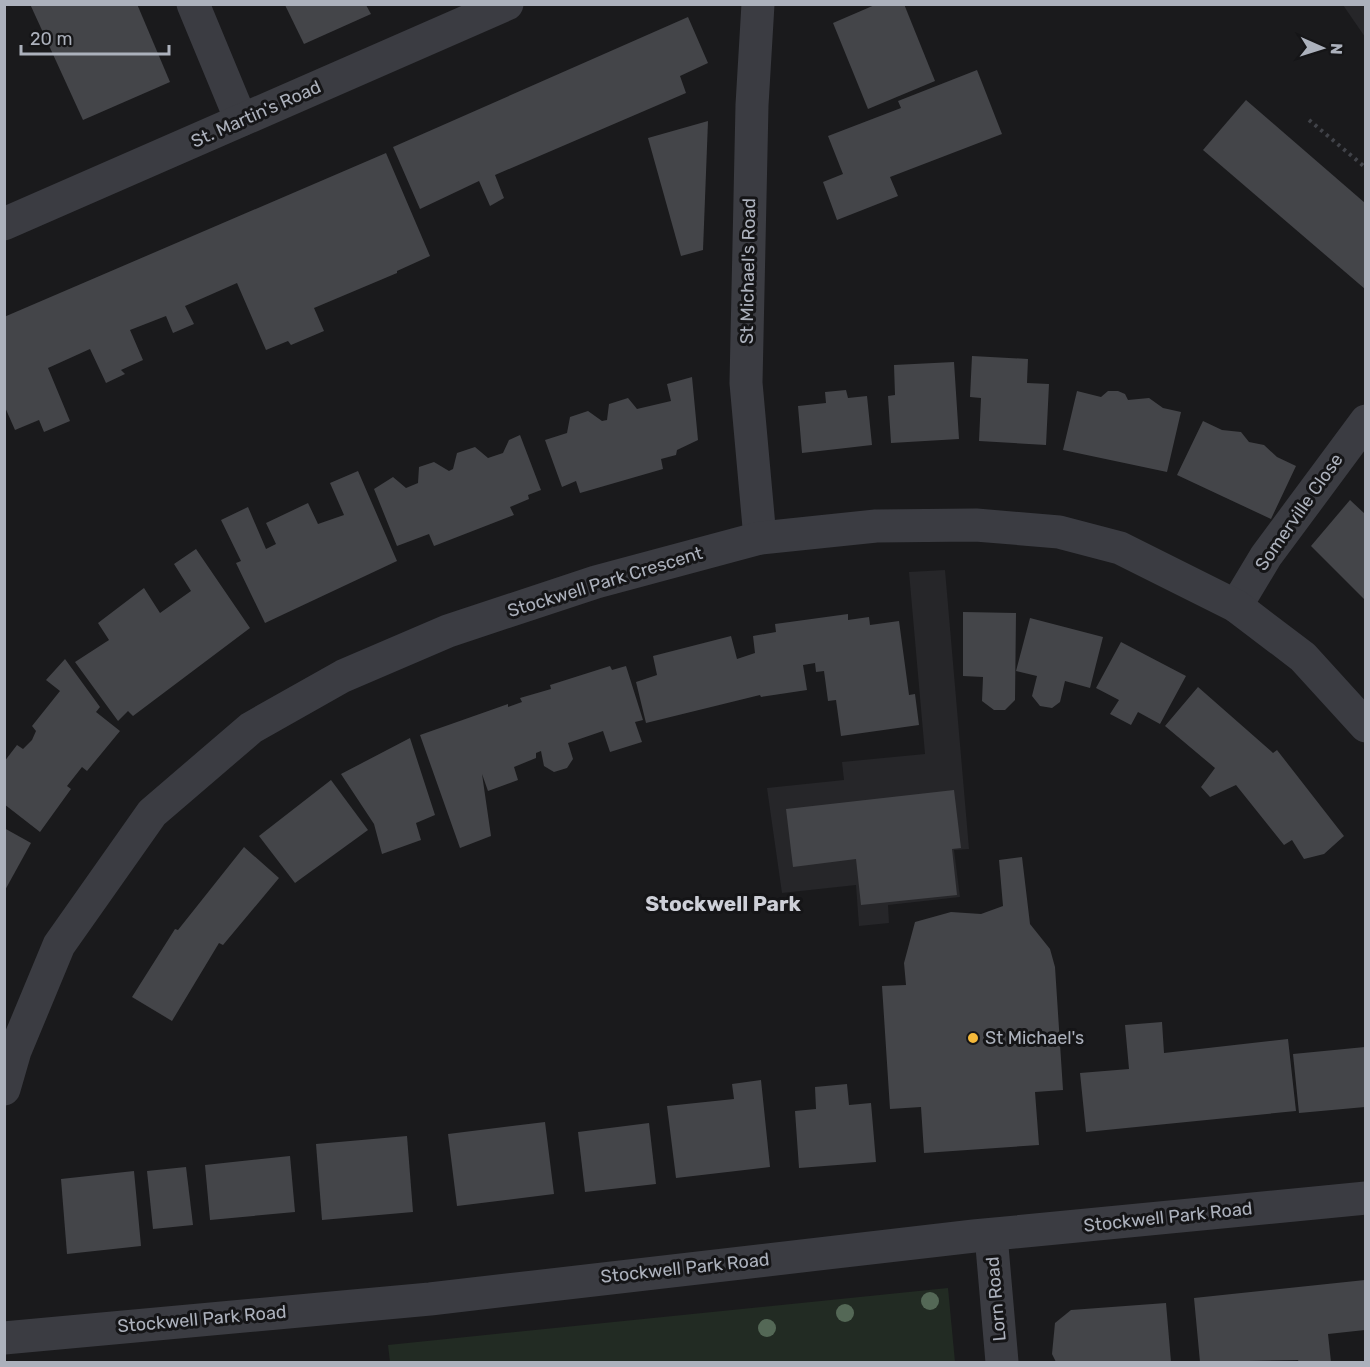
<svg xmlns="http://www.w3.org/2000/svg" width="1370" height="1367" font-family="Rubik,sans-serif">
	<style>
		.built { fill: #262629 }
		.green { fill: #222b23 }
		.building { fill: #444549 }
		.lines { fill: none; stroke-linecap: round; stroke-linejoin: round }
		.path { stroke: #414349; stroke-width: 4; stroke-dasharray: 3 4.5; stroke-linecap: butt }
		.minor { stroke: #3b3c42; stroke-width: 33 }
		.tree { fill: #546856 }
		.poi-dot { fill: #f5b93a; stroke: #151517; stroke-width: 2 }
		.labels { text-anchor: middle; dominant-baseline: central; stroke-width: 6; stroke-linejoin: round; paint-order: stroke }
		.street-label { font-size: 18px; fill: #acb1bc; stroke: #151517 }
		.poi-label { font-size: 18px; fill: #acb1bc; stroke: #151517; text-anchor: start }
		.quarter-label { font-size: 21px; font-weight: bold; fill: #ced0d8; stroke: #151517 }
	</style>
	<rect width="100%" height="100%" fill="#1a1a1c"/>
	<g class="built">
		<path d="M 1343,5 L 1365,5 L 1365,37 Z"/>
		<path d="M 945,570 L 969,849 L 954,850 L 960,897 L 888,905 L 889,923 L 859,926 L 856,885 L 782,893 L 767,788 L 844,780 L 842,762 L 925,754 L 909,572 Z"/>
	</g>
	<path class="green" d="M 948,1288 L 955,1362 L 390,1362 L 388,1345 Z"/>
	<g class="building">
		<path d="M 30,4 L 137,4 L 170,82 L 83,120 Z"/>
		<path d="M 877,4 L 904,4 L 935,81 L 868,109 L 833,23 Z"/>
		<path d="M 285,5 L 366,5 L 371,14 L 304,44 Z"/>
		<path d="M 688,17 L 708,63 L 680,76 L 686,93 L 495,175 L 504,198 L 490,206 L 479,181 L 420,209 L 393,147 Z"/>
		<path d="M 977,70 L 1002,134 L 890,177 L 898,196 L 837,220 L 823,182 L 843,174 L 828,136 L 901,108 L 898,101 Z"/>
		<path d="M 1246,100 L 1365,203 L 1365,289 L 1203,150 Z"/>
		<path d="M 708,121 L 703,250 L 681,256 L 648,138 Z"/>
		<path d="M 386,153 L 430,256 L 397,271 L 397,273 L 314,308 L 324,331 L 291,345 L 288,341 L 266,350 L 237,283 L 185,306 L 194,324 L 173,333 L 166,316 L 130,330 L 143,360 L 121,370 L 125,374 L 106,383 L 90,349 L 48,368 L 70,421 L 44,432 L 39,420 L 15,430 L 4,405 L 4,317 Z"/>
		<path d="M 972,356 L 1028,359 L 1027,383 L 1049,384 L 1046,445 L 979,441 L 981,398 L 970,397 Z"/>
		<path d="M 954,362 L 959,439 L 891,443 L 888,396 L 895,395 L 894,365 Z"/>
		<path d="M 692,377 L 698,440 L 677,450 L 676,455 L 661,459 L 663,469 L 580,493 L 576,481 L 562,487 L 545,440 L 567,433 L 570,417 L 588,411 L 602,421 L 607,420 L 609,404 L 628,398 L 637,409 L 671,401 L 667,384 Z"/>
		<path d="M 846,390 L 848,398 L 867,396 L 872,445 L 802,453 L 798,406 L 826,403 L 825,392 Z"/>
		<path d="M 1077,391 L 1101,397 L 1108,391 L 1118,391 L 1125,394 L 1128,400 L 1149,398 L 1163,408 L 1181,412 L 1167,472 L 1063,450 Z"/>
		<path d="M 1203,421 L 1222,430 L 1241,432 L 1249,442 L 1264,445 L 1277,457 L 1296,466 L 1271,519 L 1177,475 Z"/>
		<path d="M 520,435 L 541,490 L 528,495 L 529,499 L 510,507 L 514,515 L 434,546 L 429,534 L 397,546 L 374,489 L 393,477 L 406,488 L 418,483 L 419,467 L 434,462 L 449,471 L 453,469 L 457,453 L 475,447 L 488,458 L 503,453 L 509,440 Z"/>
		<path d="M 358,471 L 397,561 L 265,623 L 236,563 L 241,561 L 221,520 L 248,507 L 266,549 L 276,544 L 266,523 L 308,503 L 318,524 L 344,515 L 330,483 Z"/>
		<path d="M 1350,500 L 1365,514 L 1365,600 L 1311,546 Z"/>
		<path d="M 196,549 L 250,628 L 133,716 L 128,711 L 118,721 L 75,662 L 109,640 L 98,623 L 144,588 L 160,613 L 191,591 L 174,564 Z"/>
		<path d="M 963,612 L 1016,613 L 1015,700 L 1005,710 L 994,710 L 982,701 L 983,677 L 963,676 Z"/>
		<path d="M 848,614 L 848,620 L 869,617 L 870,625 L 899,621 L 909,695 L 915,694 L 919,725 L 841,736 L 836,700 L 828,701 L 824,671 L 816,672 L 815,663 L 803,665 L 807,690 L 761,697 L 760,695 L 646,723 L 636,682 L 657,675 L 653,656 L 731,636 L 737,659 L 755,653 L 753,636 L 776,632 L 775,624 Z"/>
		<path d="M 1030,618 L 1103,637 L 1090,688 L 1065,681 L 1060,702 L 1052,708 L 1040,706 L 1032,696 L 1037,676 L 1016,671 Z"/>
		<path d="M 1121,642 L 1186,676 L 1160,724 L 1138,712 L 1131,725 L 1110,714 L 1119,700 L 1096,688 Z"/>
		<path d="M 65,659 L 100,707 L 96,712 L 120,731 L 87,771 L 82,767 L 67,786 L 71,789 L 40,832 L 4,804 L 4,762 L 17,745 L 23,749 L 32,740 L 36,731 L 32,726 L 60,691 L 46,680 Z"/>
		<path d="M 610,666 L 612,670 L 626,666 L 643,720 L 635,722 L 642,742 L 610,752 L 603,731 L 568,743 L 573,759 L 567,768 L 554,772 L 544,766 L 541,751 L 536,753 L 536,758 L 514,767 L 518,780 L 488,791 L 482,774 L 491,836 L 460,848 L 420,735 L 508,704 L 508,707 L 522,702 L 520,698 L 551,689 L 550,685 Z"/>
		<path d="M 1198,687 L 1273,753 L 1277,750 L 1344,836 L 1324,854 L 1304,859 L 1292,840 L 1284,845 L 1236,785 L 1210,797 L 1201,787 L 1215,768 L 1165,726 Z"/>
		<path d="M 410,738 L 435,815 L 416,823 L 421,840 L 382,854 L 374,824 L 341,774 Z"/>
		<path d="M 331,780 L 368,830 L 295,883 L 259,836 Z"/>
		<path d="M 954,790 L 961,848 L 952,849 L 957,895 L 861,905 L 856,859 L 793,867 L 786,809 Z"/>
		<path d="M 4,828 L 31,843 L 4,892 Z"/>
		<path d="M 244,847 L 279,878 L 223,945 L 219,943 L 172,1021 L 132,997 L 175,929 L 178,930 Z"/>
		<path d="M 1022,857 L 1030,924 L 1050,949 L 1055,967 L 1063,1090 L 1035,1092 L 1039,1145 L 924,1153 L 921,1107 L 890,1109 L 882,986 L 906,985 L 904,963 L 915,922 L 951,912 L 981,914 L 1003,906 L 999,860 Z"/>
		<path d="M 1162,1022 L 1164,1053 L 1288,1039 L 1296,1111 L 1086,1132 L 1080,1073 L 1129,1069 L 1125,1025 Z"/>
		<path d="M 1365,1047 L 1365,1107 L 1299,1113 L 1293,1054 Z"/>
		<path d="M 761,1080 L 770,1167 L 676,1178 L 667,1106 L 734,1099 L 732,1084 Z"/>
		<path d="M 847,1084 L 849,1105 L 871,1103 L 876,1162 L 799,1168 L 795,1111 L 816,1109 L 815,1087 Z"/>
		<path d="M 545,1122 L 554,1194 L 457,1206 L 448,1134 Z"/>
		<path d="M 649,1123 L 656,1184 L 585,1192 L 578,1132 Z"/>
		<path d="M 407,1136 L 413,1212 L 322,1220 L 316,1144 Z"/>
		<path d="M 290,1156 L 295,1212 L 210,1220 L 205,1165 Z"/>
		<path d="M 186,1167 L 193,1225 L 153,1229 L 147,1171 Z"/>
		<path d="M 134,1171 L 141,1246 L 67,1254 L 61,1179 Z"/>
		<path d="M 1365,1280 L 1365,1330 L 1328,1334 L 1331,1362 L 1299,1362 L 1298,1360 L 1200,1362 L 1194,1298 Z"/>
		<path d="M 1166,1303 L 1171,1362 L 1056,1362 L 1052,1354 L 1055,1323 L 1071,1310 Z"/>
	</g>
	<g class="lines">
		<path class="path" d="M 1309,120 L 1366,168"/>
		<g class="minor">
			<path d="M 193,4 L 241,120"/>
			<path d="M 758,4 L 752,105 L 746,383 L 760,538"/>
			<path d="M 4,224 L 507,4"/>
			<path d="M 1236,606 L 1266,556 L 1366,421"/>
			<path d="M 4,1089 L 15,1051 L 59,945 L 152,813 L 251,728 L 343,676 L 448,631 L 596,582 L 760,538 L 876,526 L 976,525 L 1059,532 L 1120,548 L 1236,606 L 1303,657 L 1366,726"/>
			<path d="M 991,1235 L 1002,1362"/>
			<path d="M 4,1338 L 430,1299 L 974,1236 L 1366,1198"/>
		</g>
	</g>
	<g class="tree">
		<circle cx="930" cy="1301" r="9"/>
		<circle cx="845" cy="1313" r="9"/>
		<circle cx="767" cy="1328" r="9"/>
	</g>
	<circle class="poi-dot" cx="973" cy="1038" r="6"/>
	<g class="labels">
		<g class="street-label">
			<text transform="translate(256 114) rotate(-24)">St. Martin's Road</text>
			<text transform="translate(748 271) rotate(-89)">St Michael's Road</text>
			<text transform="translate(1299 512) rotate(-55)">Somerville Close</text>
			<text transform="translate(605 582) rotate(-17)">Stockwell Park Crescent</text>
			<text transform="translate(1168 1217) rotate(-6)">Stockwell Park Road</text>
			<text transform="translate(685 1268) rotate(-6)">Stockwell Park Road</text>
			<text transform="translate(996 1299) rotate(-95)">Lorn Road</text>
			<text transform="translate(202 1319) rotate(-5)">Stockwell Park Road</text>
		</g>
		<g class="poi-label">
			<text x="985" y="1038">St Michael's</text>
		</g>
		<g class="quarter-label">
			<text x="723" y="903">Stockwell Park</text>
		</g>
	</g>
	<rect width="1370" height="1367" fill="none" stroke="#acb1bc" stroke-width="12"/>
	<g transform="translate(1322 48) rotate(93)" stroke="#151517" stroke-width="4.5" paint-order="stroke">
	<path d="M0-4.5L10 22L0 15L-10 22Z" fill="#acb1bc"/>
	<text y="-9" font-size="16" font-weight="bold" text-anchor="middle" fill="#acb1bc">N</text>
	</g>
	<path d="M21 45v9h148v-9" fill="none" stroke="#acb1bc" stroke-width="3"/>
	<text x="30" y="45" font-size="18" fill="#acb1bc" stroke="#151517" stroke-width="4.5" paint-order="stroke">20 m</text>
</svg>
